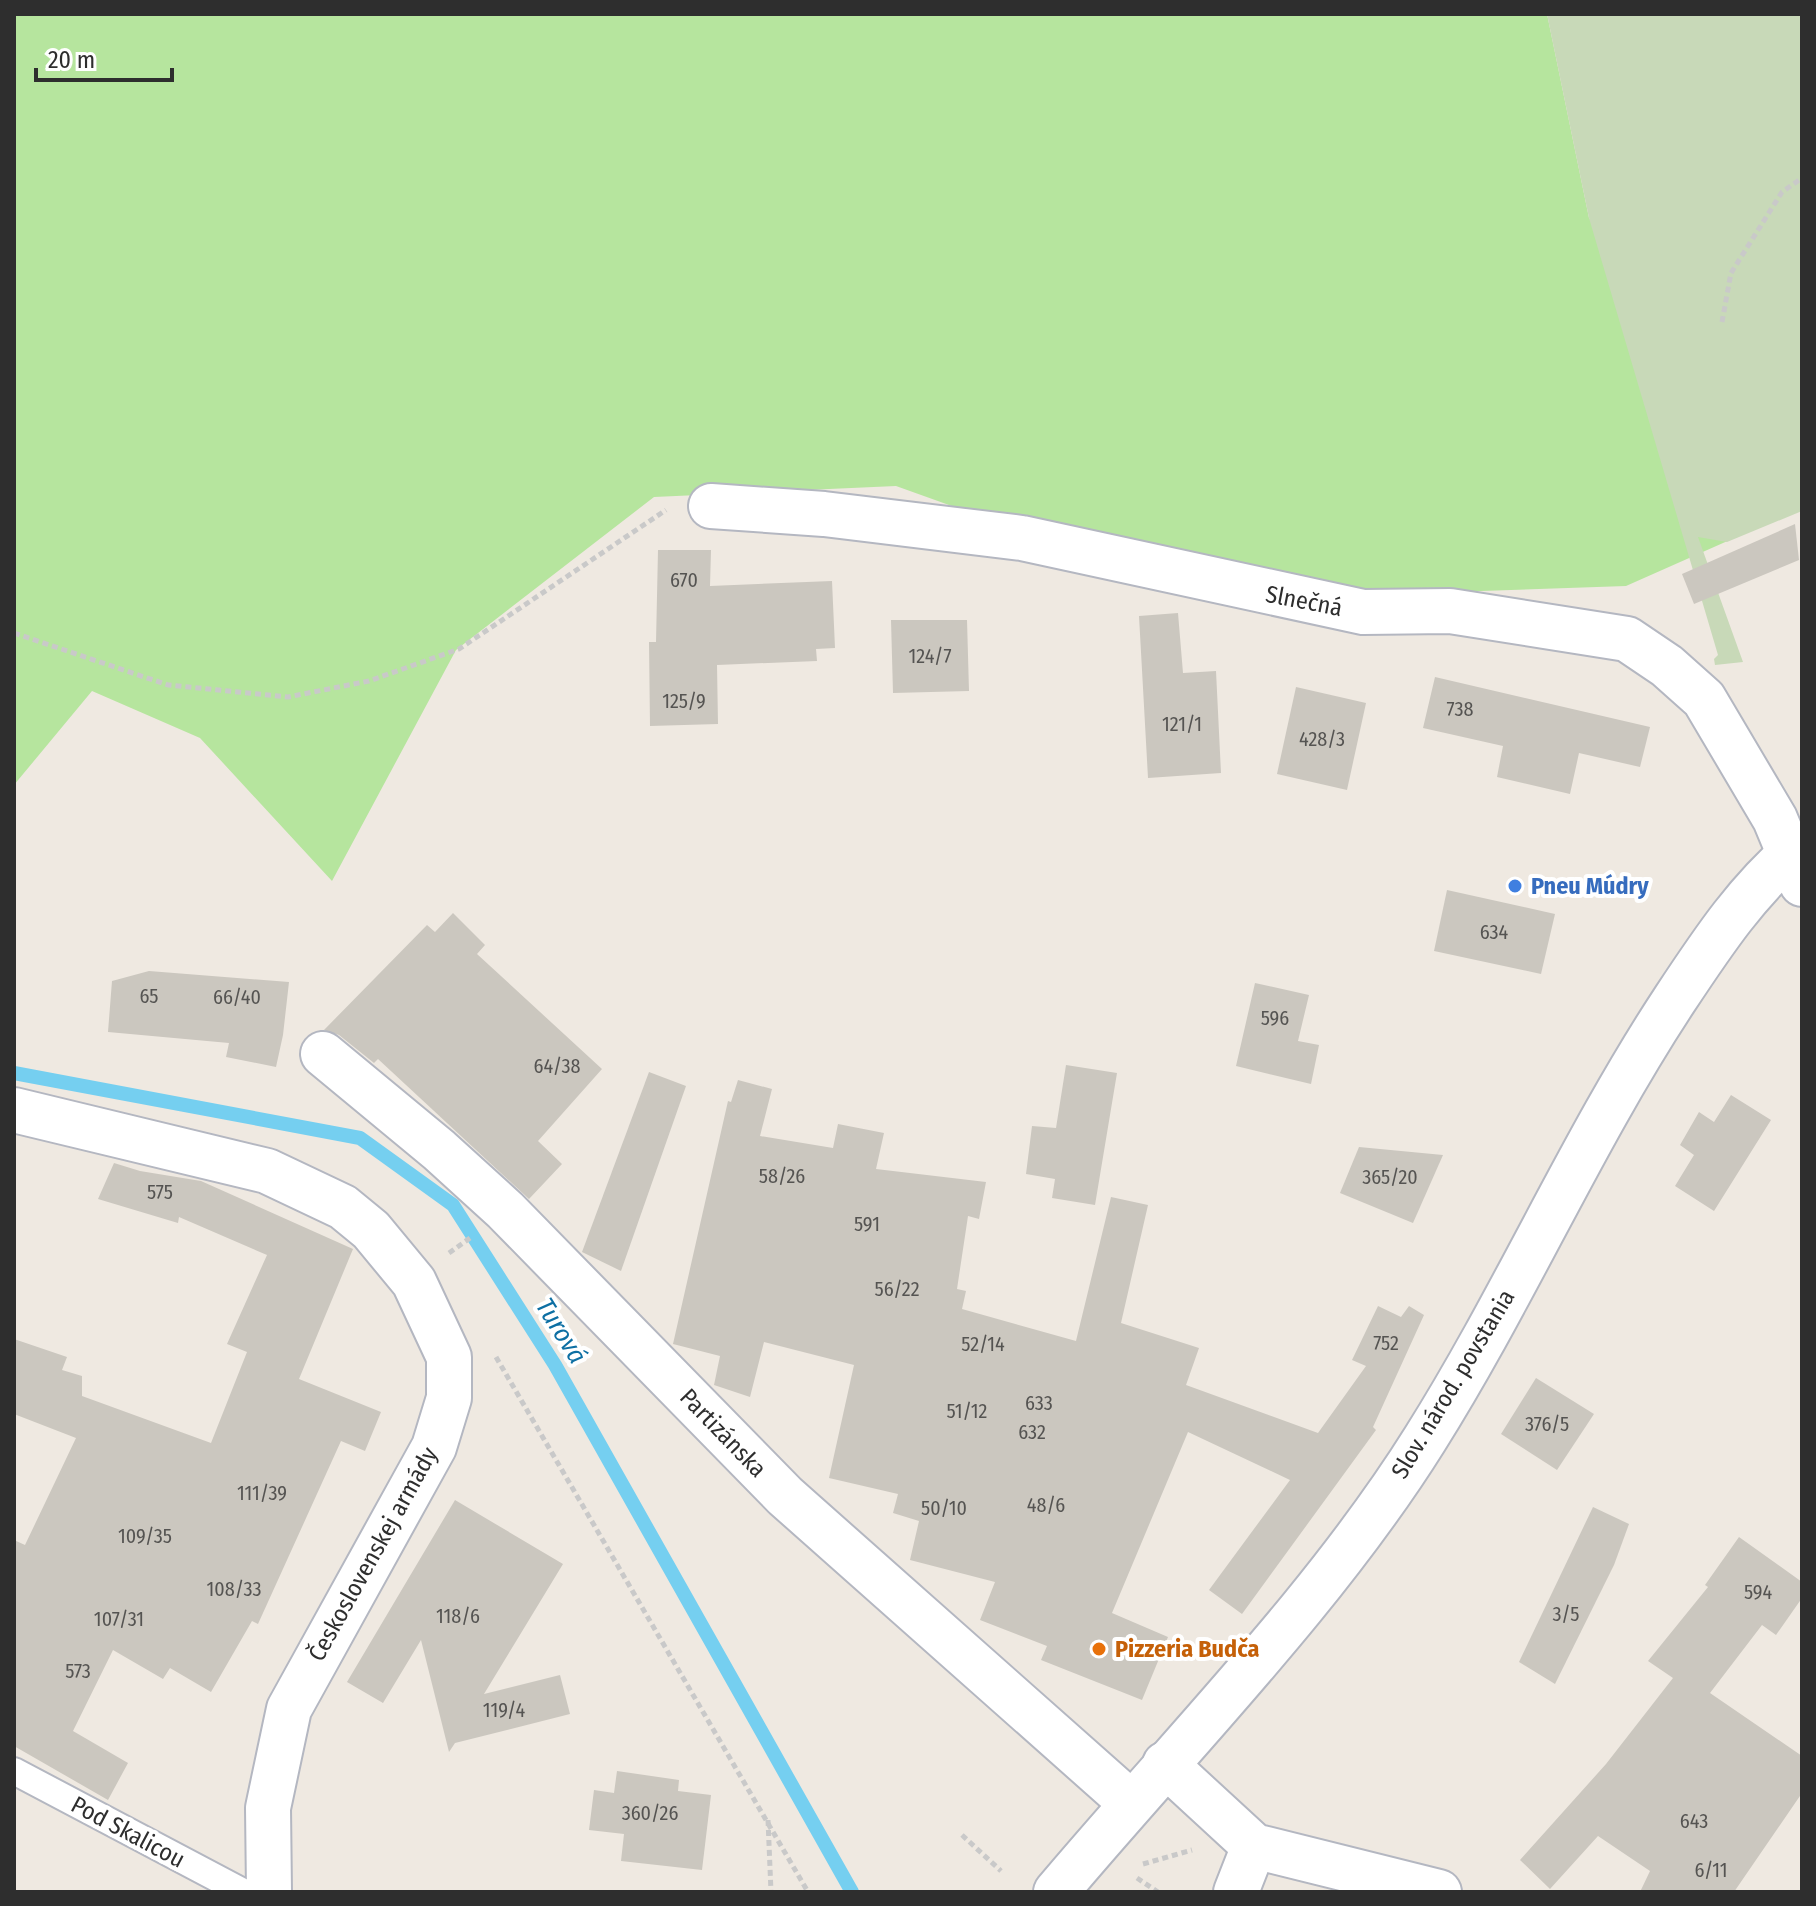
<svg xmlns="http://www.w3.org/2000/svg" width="1816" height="1906" font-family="'Fira Sans Condensed',sans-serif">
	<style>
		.green { fill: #b6e59e }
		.cemetery { fill: #c8d9b8 }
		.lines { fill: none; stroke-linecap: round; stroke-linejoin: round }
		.stream { stroke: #75cff0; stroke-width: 14 }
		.building { fill: #cbc7bf }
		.service-casing { stroke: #b4b7c1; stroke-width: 30 }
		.minor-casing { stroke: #b4b7c1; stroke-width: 48 }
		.tertiary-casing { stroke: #b4b7c1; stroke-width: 48 }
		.path { stroke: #c9c9c9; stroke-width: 5; stroke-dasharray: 6 4; stroke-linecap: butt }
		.service { stroke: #fff; stroke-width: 26 }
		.minor { stroke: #fff; stroke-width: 44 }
		.tertiary { stroke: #fff; stroke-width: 44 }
		.shop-dot { fill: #3f7fe0; stroke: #fff; stroke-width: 3 }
		.food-dot { fill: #e8710a; stroke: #fff; stroke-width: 3 }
		.labels { text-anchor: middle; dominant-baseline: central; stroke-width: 8; stroke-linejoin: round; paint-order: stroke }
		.number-label { font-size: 20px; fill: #555452 }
		.street-label { font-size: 24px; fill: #2e2e2e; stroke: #fff }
		.shop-label { font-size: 24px; font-weight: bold; fill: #366cbe; stroke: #fff; text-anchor: start }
		.food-label { font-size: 24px; font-weight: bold; fill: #c56008; stroke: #fff; text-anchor: start }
		.water-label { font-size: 26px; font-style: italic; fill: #0d6fa3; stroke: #fff }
	</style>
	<rect width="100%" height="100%" fill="#efe9e1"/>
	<path class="green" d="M 14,14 L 1547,14 L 1589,218 L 1802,508 L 1626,586 L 1214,600 L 896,486 L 654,497 L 456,650 L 332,881 L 200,738 L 92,691 L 14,785 Z"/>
	<path class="cemetery" d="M 1547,14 L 1802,14 L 1802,511 L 1727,542 L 1698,537 L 1743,662 L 1715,665 L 1714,659 L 1718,655 L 1589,218 Z"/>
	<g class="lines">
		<path class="stream" d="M 14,1073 L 360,1138 L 453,1205 L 555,1365 L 852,1892"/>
	</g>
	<g class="building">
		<path d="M 1795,524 L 1799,560 L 1694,604 L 1682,574 Z"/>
		<path d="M 658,550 L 711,550 L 710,586 L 832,581 L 835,648 L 816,649 L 817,661 L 717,665 L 718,724 L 650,726 L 649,642 L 656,642 Z"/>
		<path d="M 1178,613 L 1183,673 L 1216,671 L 1221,773 L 1148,778 L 1139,616 Z"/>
		<path d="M 891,620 L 967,620 L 969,691 L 893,693 Z"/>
		<path d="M 1435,677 L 1650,727 L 1640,767 L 1579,753 L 1570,794 L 1497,777 L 1503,746 L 1423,728 Z"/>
		<path d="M 1296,687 L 1366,703 L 1347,790 L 1277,774 Z"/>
		<path d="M 1447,890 L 1555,914 L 1541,974 L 1434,951 Z"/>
		<path d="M 453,913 L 485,945 L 477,954 L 602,1069 L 538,1141 L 562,1164 L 529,1199 L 378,1059 L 374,1063 L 339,1035 L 324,1030 L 427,925 L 435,932 Z"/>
		<path d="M 149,971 L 289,982 L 283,1035 L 276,1067 L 226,1057 L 229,1043 L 108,1032 L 112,981 Z"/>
		<path d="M 1255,983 L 1309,995 L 1298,1041 L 1319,1045 L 1311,1084 L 1236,1066 Z"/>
		<path d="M 1066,1065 L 1117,1073 L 1095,1205 L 1052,1198 L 1055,1179 L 1026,1174 L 1032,1126 L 1056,1128 Z"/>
		<path d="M 649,1072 L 686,1086 L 621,1271 L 582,1252 Z"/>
		<path d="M 738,1080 L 772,1089 L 760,1136 L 833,1148 L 838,1124 L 884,1133 L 876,1169 L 986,1182 L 979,1219 L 968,1216 L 957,1289 L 966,1291 L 962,1309 L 1076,1341 L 1111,1197 L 1148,1205 L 1121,1323 L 1199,1348 L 1186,1385 L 1318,1433 L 1366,1366 L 1352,1360 L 1378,1306 L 1401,1317 L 1409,1306 L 1424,1315 L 1373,1427 L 1376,1430 L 1242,1614 L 1209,1590 L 1290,1480 L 1188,1432 L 1112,1613 L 1168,1637 L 1142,1700 L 1041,1660 L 1047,1646 L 980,1620 L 995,1582 L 910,1560 L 919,1521 L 893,1513 L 898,1494 L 829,1478 L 854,1365 L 764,1342 L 750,1397 L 714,1385 L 720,1356 L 673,1344 L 728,1101 L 731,1102 Z"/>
		<path d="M 1731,1095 L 1771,1120 L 1714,1211 L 1675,1186 L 1694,1155 L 1680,1145 L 1699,1112 L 1714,1122 Z"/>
		<path d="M 1359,1147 L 1443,1155 L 1413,1223 L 1340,1193 Z"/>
		<path d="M 114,1163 L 140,1171 L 201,1181 L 353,1249 L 299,1379 L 381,1412 L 365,1451 L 341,1441 L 258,1624 L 252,1621 L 211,1692 L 170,1668 L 163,1679 L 113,1650 L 73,1731 L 128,1763 L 108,1800 L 14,1746 L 14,1540 L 25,1545 L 76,1438 L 14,1414 L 14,1339 L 67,1357 L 62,1370 L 82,1376 L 82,1396 L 211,1443 L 247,1352 L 227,1344 L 267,1255 L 179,1217 L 178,1223 L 98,1199 Z"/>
		<path d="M 1536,1378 L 1594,1414 L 1557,1470 L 1501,1434 Z"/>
		<path d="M 455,1500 L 563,1564 L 484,1694 L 560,1675 L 570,1714 L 455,1743 L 449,1752 L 421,1640 L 383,1703 L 347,1682 Z"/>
		<path d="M 1593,1507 L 1629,1524 L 1614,1565 L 1555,1684 L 1519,1662 Z"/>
		<path d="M 1739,1537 L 1802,1582 L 1802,1598 L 1776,1635 L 1762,1625 L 1710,1693 L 1802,1756 L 1802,1793 L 1734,1892 L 1640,1892 L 1650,1871 L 1598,1836 L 1550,1889 L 1520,1860 L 1606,1764 L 1673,1678 L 1648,1661 L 1708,1587 L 1705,1585 Z"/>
		<path d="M 617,1771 L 679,1780 L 678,1791 L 711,1795 L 702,1870 L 621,1861 L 624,1834 L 589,1830 L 594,1790 L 614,1793 Z"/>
	</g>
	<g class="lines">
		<defs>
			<path id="service" d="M 14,1771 L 243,1892"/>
			<g id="minor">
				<path d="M 711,506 L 824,514 L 1022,538 L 1363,612 L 1450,611 L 1627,639 L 1667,666 L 1704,699 L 1775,819 L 1802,884"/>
				<path d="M 323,1054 L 439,1150 L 505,1210 L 785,1496 L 1131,1803"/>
				<path d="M 1165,1764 L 1254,1846 L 1439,1892"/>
				<path d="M 1236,1892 L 1254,1846"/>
			</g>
			<g id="tertiary">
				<path d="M 14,1110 L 267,1171 L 343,1207 L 371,1230 L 414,1282 L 449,1357 L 449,1398 L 434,1447 L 289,1709 L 268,1808 L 269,1892"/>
				<path d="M 1056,1892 C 1178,1747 1325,1599 1425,1439 C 1515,1296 1582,1140 1675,999 C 1712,943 1749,887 1802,844"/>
			</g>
		</defs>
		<use href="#service" class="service-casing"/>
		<use href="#minor" class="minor-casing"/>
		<use href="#tertiary" class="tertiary-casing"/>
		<g class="path">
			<path d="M 1722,322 L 1731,273 L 1782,192 L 1802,178"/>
			<path d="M 14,633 L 168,685 L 288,697 L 369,681 L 459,649 L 666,510"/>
			<path d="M 449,1253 L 470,1238"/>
			<path d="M 496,1357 L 808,1892"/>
			<path d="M 768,1820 L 771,1892"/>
			<path d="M 962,1835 L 1001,1871"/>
			<path d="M 1143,1864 L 1192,1850"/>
			<path d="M 1137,1878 L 1158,1892"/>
		</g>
		<use href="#service" class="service"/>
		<use href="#minor" class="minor"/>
		<use href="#tertiary" class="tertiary"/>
	</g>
	<circle class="shop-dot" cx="1515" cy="886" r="8"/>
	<circle class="food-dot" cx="1099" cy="1649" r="8"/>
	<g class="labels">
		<g class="number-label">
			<text x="684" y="580">670</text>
			<text x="930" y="656">124/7</text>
			<text x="684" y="701">125/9</text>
			<text x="1460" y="709">738</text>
			<text x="1182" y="724">121/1</text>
			<text x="1322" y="739">428/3</text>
			<text x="1494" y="932">634</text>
			<text x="149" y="996">65</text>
			<text x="237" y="997">66/40</text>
			<text x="1275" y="1018">596</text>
			<text x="557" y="1066">64/38</text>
			<text x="782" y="1176">58/26</text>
			<text x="1390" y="1177">365/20</text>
			<text x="160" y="1192">575</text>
			<text x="867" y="1224">591</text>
			<text x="897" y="1289">56/22</text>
			<text x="1386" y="1343">752</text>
			<text x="983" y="1344">52/14</text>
			<text x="1039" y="1403">633</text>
			<text x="967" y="1411">51/12</text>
			<text x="1547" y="1424">376/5</text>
			<text x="1032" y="1432">632</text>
			<text x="262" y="1493">111/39</text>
			<text x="1046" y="1505">48/6</text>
			<text x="944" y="1508">50/10</text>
			<text x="145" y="1536">109/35</text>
			<text x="234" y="1589">108/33</text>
			<text x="1758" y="1592">594</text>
			<text x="1566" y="1614">3/5</text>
			<text x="458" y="1616">118/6</text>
			<text x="119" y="1619">107/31</text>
			<text x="78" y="1671">573</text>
			<text x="504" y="1710">119/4</text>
			<text x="650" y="1813">360/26</text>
			<text x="1694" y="1821">643</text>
			<text x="1711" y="1870">6/11</text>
		</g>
		<g class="street-label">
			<text transform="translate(1304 601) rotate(11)">Slnečná</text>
			<text transform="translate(1453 1384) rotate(-59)">Slov. národ. povstania</text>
			<text transform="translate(723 1433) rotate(46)">Partizánska</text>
			<text transform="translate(373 1554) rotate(-61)">Československej armády</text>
			<text transform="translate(128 1832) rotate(28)">Pod Skalicou</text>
		</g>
		<g class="shop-label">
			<text x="1531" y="886">Pneu Múdry</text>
		</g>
		<g class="food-label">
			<text x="1115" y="1649">Pizzeria Budča</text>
		</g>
		<g class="water-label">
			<text transform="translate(561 1331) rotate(58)">Turová</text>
		</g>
	</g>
	<rect width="1816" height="1906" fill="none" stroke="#2e2e2e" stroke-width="32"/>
	<path d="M36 68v12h136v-12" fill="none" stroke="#2e2e2e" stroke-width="4"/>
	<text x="48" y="68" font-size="24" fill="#2e2e2e" stroke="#ffffff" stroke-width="6" paint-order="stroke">20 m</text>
</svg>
